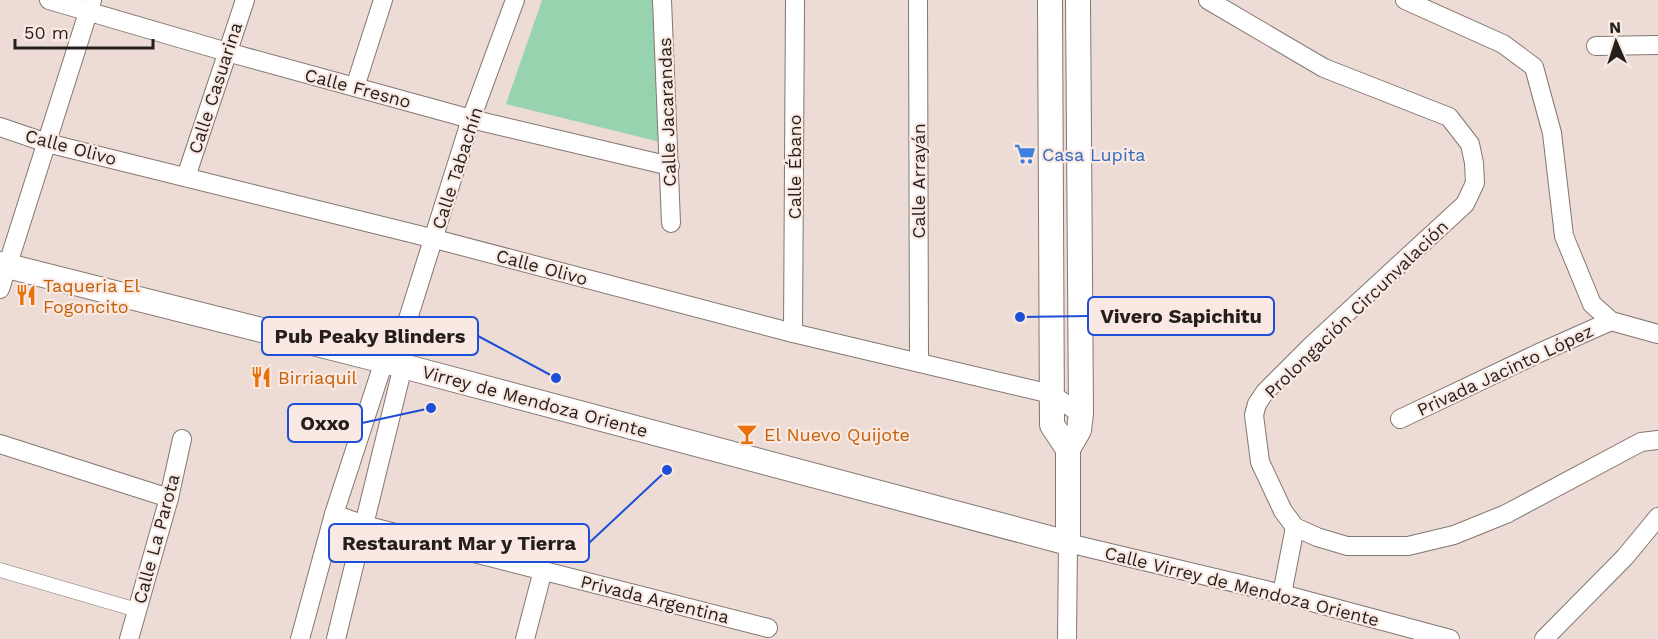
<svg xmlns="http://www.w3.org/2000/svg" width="1658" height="639" font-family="'Work Sans',sans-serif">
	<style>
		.green { fill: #98d3b0 }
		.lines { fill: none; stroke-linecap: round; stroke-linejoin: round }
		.pedestrian-casing { stroke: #847670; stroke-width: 15 }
		.minor-casing { stroke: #847670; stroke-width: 20 }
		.tertiary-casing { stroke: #847670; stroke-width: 26 }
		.pedestrian { stroke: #fff; stroke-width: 14 }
		.minor { stroke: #fff; stroke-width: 18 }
		.tertiary { stroke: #fff; stroke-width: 24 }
		.labels { text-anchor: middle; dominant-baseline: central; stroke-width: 4.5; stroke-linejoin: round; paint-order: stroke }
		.street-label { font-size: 18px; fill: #251f1c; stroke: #f9e9e2 }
		.shop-label { font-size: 18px; fill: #366cbe; stroke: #f9e9e2; text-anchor: start }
		.food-label { font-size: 18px; fill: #c56008; stroke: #f9e9e2; text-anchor: start }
		.leader { fill: none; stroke: #1d4ed8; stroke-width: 2 }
		.callout-dot { fill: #1d4ed8; stroke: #f9e9e2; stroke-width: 2 }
		.callout { fill: #f9e9e2; stroke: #1d4ed8; stroke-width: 2 }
		.callout-label { font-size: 20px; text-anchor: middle; font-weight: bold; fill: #251f1c }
	</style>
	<rect width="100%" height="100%" fill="#ecdcd5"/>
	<path class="green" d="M 542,0 L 657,0 L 660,142 L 506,104 Z"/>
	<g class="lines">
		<defs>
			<path id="pedestrian" d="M 0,570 L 137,610"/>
			<g id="minor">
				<path d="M 49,0 L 227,52 L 471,119 L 670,166"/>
				<path d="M 662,0 L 671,223"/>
				<path d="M 918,0 L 919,362"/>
				<path d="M 1208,0 L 1324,68 L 1449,117 L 1470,144 L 1474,163 L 1475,183 L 1465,204 L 1313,344 L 1265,392 L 1257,404 L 1254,415 L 1260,462 L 1283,511 L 1295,527 L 1317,537 L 1347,546 L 1408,546 L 1454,535 L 1506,514 L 1641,442 L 1658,440"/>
				<path d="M 1405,0 L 1503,44 L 1534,67 L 1552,133 L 1564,236 L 1592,304 L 1611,321 L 1658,334"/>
				<path d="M 1596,46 L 1658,45"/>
				<path d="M 355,87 L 383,0"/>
				<path d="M 0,127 L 47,143 L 435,239 L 793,333 L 1051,394 L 1081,414"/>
				<path d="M 186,177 L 245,0"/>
				<path d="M 0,289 L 92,0"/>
				<path d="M 793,333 L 795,0"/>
				<path d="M 1400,419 L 1539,353 L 1611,321"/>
				<path d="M 0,444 L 169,498"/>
				<path d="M 334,514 L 364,525 L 768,628"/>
				<path d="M 1282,594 L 1295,527"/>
				<path d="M 129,639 L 169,498 L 182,439"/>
				<path d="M 300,639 L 334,514 L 384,361 L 392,351"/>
				<path d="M 336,639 L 403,366 L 402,338 L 471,119 L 515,0"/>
				<path d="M 525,639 L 543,570"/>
				<path d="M 1067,639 L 1068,543 L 1282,594 L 1450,639"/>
				<path d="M 1544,639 L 1625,557 L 1658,517"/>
			</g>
			<g id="tertiary">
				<path d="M 1050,0 L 1052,425 L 1068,449"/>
				<path d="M 0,264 L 384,361 L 1068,543 L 1068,449 L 1079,430 L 1081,414 L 1078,0"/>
			</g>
		</defs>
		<use href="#pedestrian" class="pedestrian-casing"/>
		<use href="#minor" class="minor-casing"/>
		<use href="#tertiary" class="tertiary-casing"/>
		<use href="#pedestrian" class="pedestrian"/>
		<use href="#minor" class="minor"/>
		<use href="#tertiary" class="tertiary"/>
	</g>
	<defs>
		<symbol id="supermarket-bare" viewBox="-9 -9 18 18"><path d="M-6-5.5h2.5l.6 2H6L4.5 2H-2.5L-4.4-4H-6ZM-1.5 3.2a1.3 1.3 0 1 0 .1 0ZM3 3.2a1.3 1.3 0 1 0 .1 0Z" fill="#3f7fe0" stroke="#f9e9e2" stroke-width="2.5" paint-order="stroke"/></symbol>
		<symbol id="restaurant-bare" viewBox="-9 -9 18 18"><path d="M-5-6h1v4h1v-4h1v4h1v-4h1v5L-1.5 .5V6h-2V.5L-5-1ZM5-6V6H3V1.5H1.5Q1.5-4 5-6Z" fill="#e8710a" stroke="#f9e9e2" stroke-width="2.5" paint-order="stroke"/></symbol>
		<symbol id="bar-bare" viewBox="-9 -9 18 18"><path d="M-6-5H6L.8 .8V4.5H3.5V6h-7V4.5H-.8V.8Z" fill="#e8710a" stroke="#f9e9e2" stroke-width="2.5" paint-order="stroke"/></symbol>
	</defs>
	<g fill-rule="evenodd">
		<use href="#supermarket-bare" x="1010" y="139" width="30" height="30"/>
		<use href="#restaurant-bare" x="11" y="280" width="30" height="30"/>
		<use href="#restaurant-bare" x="246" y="362" width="30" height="30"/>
		<use href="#bar-bare" x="732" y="419" width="30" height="30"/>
	</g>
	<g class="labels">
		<g class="street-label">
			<text transform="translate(215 88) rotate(-72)">Calle Casuarina</text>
			<text transform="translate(358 88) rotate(15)">Calle Fresno</text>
			<text transform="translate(667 112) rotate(-92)">Calle Jacarandas</text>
			<text transform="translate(71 147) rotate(15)">Calle Olivo</text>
			<text transform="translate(794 167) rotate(-90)">Calle Ébano</text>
			<text transform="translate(457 168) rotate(-72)">Calle Tabachín</text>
			<text transform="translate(918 181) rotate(-90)">Calle Arrayán</text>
			<text transform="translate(542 267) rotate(15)">Calle Olivo</text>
			<text transform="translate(1356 309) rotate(-44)">Prolongación Circunvalación</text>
			<text transform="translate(1505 370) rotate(-25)">Privada Jacinto López</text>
			<text transform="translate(535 401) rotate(15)">Virrey de Mendoza Oriente</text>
			<text transform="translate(156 539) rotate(-75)">Calle La Parota</text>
			<text transform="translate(1242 586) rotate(14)">Calle Virrey de Mendoza Oriente</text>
			<text transform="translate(655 599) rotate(14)">Privada Argentina</text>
		</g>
		<g class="shop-label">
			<text x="1042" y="154">Casa Lupita</text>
		</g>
		<g class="food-label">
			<text x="43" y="285">Taqueria El<tspan x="43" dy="21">Fogoncito</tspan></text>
			<text x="278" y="377">Birriaquil</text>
			<text x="764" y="434">El Nuevo Quijote</text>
		</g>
	</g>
	<path class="leader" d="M1020 317L1088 316M556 378L478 336M431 408L362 423M667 470L589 543"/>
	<g class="callout-dot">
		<circle cx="1020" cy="317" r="6"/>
		<circle cx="556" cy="378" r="6"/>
		<circle cx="431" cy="408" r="6"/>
		<circle cx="667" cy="470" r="6"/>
	</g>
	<g class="callout">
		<rect x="1088" y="297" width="186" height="38" rx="6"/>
		<rect x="262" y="317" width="216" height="38" rx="6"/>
		<rect x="288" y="404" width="74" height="38" rx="6"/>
		<rect x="329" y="524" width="260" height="38" rx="6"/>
	</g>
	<g class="callout-label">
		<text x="1181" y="323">Vivero Sapichitu</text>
		<text x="370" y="343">Pub Peaky Blinders</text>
		<text x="325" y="430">Oxxo</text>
		<text x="459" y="550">Restaurant Mar y Tierra</text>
	</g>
	<g transform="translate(1616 42) rotate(357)" stroke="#f9e9e2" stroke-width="4.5" paint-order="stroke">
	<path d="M0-4.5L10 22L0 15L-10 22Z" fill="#251f1c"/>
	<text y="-9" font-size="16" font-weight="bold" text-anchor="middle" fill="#251f1c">N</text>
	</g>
	<path d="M15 39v9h138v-9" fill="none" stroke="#251f1c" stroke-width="3"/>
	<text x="24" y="39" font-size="18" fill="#251f1c" stroke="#f9e9e2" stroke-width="4.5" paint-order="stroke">50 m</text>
</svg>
